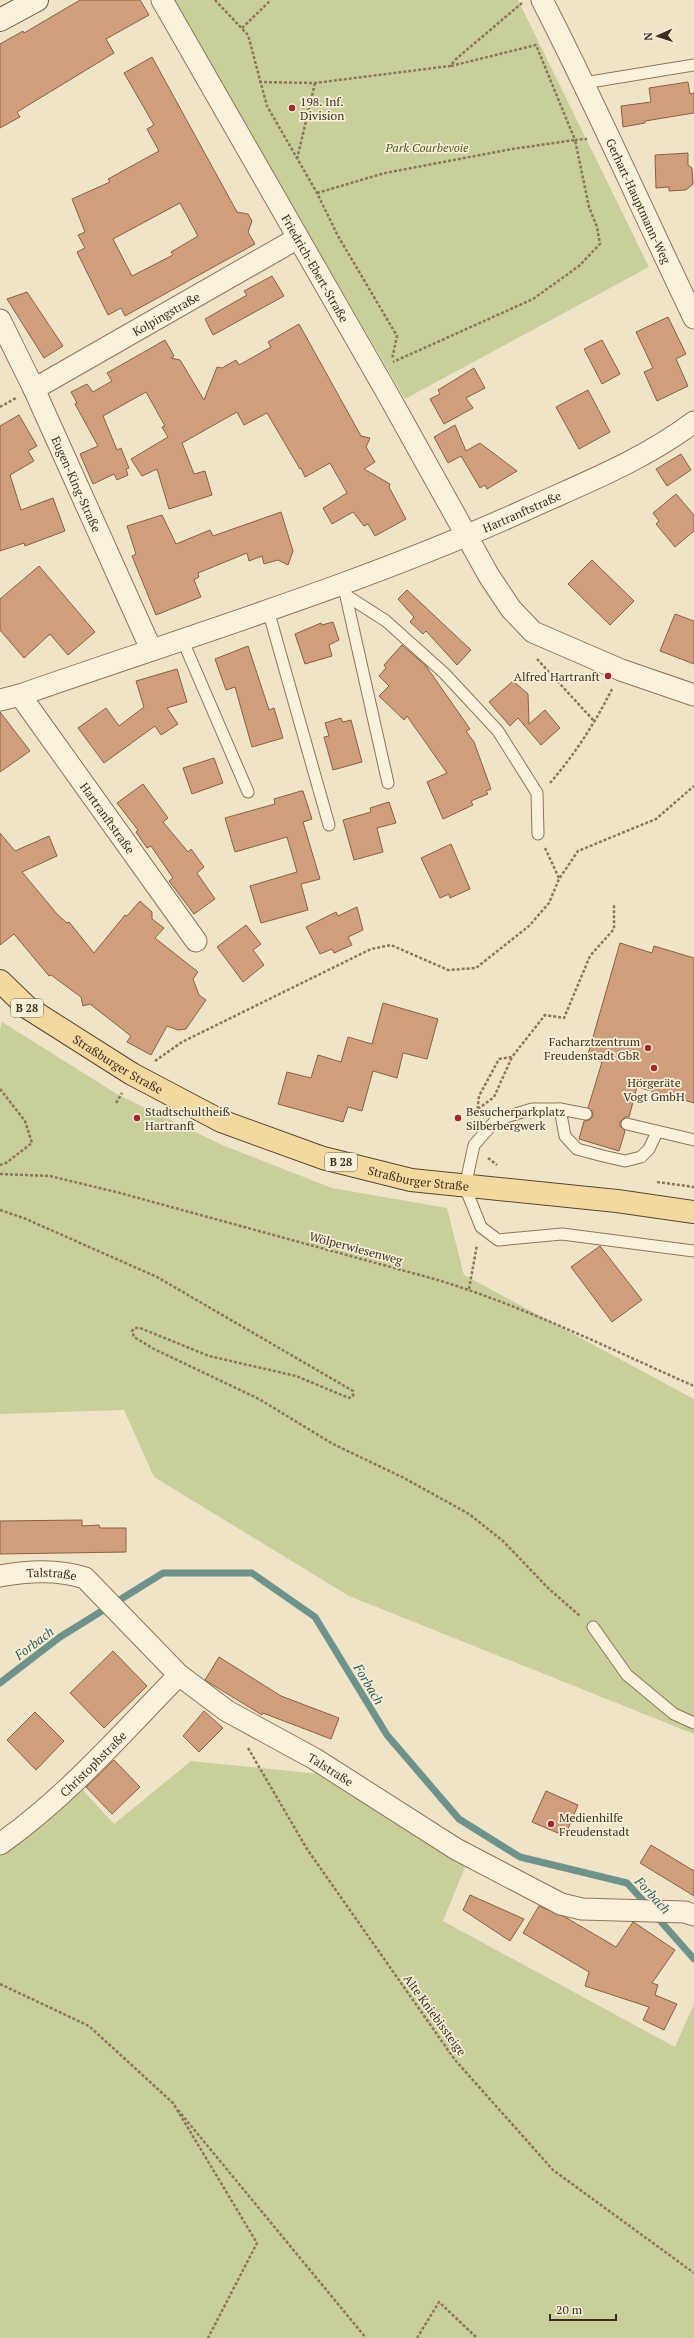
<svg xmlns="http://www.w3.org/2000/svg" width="694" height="2338" font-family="'PT Serif',serif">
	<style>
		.green { fill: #c9cf9b }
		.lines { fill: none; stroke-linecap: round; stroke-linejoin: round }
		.stream { stroke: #6f938a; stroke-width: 7 }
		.building { fill: #cf9f7d; stroke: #8d5f41; fill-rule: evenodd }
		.service-casing { stroke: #8d765c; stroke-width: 13 }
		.minor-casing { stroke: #8d765c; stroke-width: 23 }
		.secondary-casing { stroke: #6f573f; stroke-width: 24 }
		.primary-casing { stroke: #5b4430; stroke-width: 24 }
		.path { stroke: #8d765c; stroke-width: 2.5; stroke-dasharray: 3 2; stroke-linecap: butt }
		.service { stroke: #faf1dc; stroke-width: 11 }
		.minor { stroke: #faf1dc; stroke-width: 21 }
		.secondary { stroke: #faf1dc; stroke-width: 22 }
		.primary { stroke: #f3d9a0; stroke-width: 22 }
		.poi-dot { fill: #9e2a2b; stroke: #f7eed8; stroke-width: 1.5 }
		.labels { text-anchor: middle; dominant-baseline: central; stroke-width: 3.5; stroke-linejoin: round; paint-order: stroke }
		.shield { fill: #f7eed8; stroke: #756857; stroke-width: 1 }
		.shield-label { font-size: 11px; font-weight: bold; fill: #3d2e20 }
		.poi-label { font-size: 12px; fill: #3d2e20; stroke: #f7eed8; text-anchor: start }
		.park-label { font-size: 12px; font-style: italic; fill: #4d5a26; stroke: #f7eed8 }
		.street-label { font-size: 12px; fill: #3d2e20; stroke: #f7eed8 }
		.water-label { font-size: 13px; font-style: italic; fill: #2f5d5a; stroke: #f7eed8 }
	</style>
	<rect width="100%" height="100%" fill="#f0e4c8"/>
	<g class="green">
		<path d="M 173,0 L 518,0 L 649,267 L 405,399 Z"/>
		<path d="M 2,1022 L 117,1094 L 222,1145 L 332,1188 L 447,1208 L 464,1275 L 694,1399 L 694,1734 L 349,1596 L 154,1477 L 124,1410 L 0,1414 L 0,1029 Z"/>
		<path d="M 191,1761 L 321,1774 L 466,1865 L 443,1921 L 675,2047 L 694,2004 L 694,2338 L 0,2338 L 0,1837 L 72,1778 L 114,1824 Z"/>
	</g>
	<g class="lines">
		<g class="stream">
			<path d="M 0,1683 L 60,1637 L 163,1573 L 252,1573 L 315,1617 L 387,1735 L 459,1819 L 520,1857 L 627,1883 L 648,1906"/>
			<path d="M 656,1916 L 694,1959"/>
		</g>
	</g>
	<g class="building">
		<path d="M 80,0 L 140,0 L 149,15 L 106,39 L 114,53 L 17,112 L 20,117 L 0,128 L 0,44 L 23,31 L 24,33 Z"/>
		<path d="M 152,57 L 237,212 L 248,214 L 252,221 L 248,232 L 255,244 L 125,316 L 121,308 L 108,315 L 77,252 L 85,248 L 78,235 L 85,232 L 72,199 L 110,182 L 108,179 L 159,151 L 147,129 L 154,125 L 124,73 ZM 180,203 L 198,236 L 171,252 L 173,255 L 132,276 L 113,239 Z"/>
		<path d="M 688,82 L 690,94 L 694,93 L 694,113 L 645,121 L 645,123 L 623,127 L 621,106 L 651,102 L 649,88 Z"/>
		<path d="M 688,153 L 688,165 L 692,168 L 693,184 L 686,190 L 669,191 L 669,187 L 656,188 L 655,155 Z"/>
		<path d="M 272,276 L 284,296 L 213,335 L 205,319 L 247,295 L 244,291 Z"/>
		<path d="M 27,292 L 63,346 L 44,358 L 7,299 Z"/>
		<path d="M 668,317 L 686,354 L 676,359 L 688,386 L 657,401 L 644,372 L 653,368 L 636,332 Z"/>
		<path d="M 299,324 L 361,436 L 370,438 L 366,447 L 375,462 L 364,469 L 390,484 L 389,487 L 406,519 L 375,536 L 368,524 L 364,526 L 353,512 L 332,524 L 323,508 L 347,493 L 330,463 L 305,477 L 301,468 L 300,469 L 267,413 L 244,425 L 237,412 L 182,443 L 194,474 L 205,471 L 212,495 L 169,509 L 157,469 L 142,476 L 131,459 L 168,437 L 162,427 L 165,426 L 146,392 L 103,416 L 117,450 L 121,448 L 129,468 L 126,469 L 128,475 L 117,480 L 114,474 L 93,484 L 80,454 L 98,446 L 75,404 L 77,403 L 71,392 L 87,384 L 93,392 L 112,381 L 107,373 L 165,340 L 174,356 L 171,358 L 180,360 L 204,400 L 217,367 L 222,368 L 236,360 L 239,365 L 271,347 L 268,342 Z"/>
		<path d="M 602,340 L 620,374 L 602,384 L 584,349 Z"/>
		<path d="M 474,368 L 485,388 L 466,398 L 473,408 L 444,424 L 430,399 L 440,394 L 438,390 Z"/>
		<path d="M 588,390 L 610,432 L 579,449 L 556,407 Z"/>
		<path d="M 19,415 L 37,446 L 28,451 L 34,461 L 10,475 L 21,510 L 53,498 L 65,531 L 25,546 L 24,543 L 0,551 L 0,426 Z"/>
		<path d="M 455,425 L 466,451 L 480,443 L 517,471 L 487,489 L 485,485 L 480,488 L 461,456 L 448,463 L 434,437 Z"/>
		<path d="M 681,454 L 691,470 L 667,486 L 656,469 Z"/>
		<path d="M 676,494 L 694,515 L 694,531 L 675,547 L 656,524 L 659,521 L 653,513 Z"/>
		<path d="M 281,512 L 293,551 L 288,565 L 278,560 L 264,564 L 262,556 L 249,561 L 247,553 L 198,573 L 199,577 L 194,580 L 201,597 L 156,615 L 132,556 L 136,554 L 127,526 L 162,515 L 176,544 L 210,530 L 213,536 Z"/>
		<path d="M 592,560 L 634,601 L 610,625 L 568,584 Z"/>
		<path d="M 39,566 L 95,632 L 68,655 L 50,634 L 24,658 L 0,630 L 0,599 Z"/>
		<path d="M 407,590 L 471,650 L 457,665 L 426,631 L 423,634 L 410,622 L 414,617 L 398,599 Z"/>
		<path d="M 675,614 L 694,621 L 694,664 L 660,651 Z"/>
		<path d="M 333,622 L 339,640 L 329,645 L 332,656 L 305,664 L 295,634 L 321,623 L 322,625 Z"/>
		<path d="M 402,645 L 426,666 L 470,729 L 466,731 L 474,742 L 491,789 L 486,791 L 488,794 L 471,801 L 473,805 L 443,819 L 427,782 L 447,773 L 407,716 L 404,720 L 379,696 L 389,686 L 379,676 L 386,668 L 384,665 Z"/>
		<path d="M 248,646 L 269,710 L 274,708 L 283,738 L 252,747 L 235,687 L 226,690 L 215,659 Z"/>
		<path d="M 177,669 L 187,702 L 167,708 L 178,724 L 161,735 L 155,726 L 104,763 L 78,728 L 106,708 L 119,726 L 144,707 L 136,681 Z"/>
		<path d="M 513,681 L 528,694 L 529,724 L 545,710 L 560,728 L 541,745 L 518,718 L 510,726 L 489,702 Z"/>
		<path d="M 0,712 L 30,751 L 0,772 Z"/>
		<path d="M 341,718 L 343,722 L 351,720 L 362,762 L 333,770 L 324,737 L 329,736 L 325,723 Z"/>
		<path d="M 214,758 L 223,783 L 192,794 L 183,768 Z"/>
		<path d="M 143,784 L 168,818 L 163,822 L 188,852 L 191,849 L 204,867 L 197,873 L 215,899 L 194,914 L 169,881 L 173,878 L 151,846 L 147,848 L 136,832 L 138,830 L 117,803 Z"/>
		<path d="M 301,791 L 303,791 L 312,819 L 303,822 L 320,879 L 301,884 L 308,910 L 261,923 L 250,886 L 297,872 L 287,837 L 235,852 L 225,818 L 275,804 L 274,799 Z"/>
		<path d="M 389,802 L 396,823 L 377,828 L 383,852 L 354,860 L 343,820 L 371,812 L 370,808 Z"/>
		<path d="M 0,833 L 15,851 L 49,836 L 57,856 L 22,872 L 57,914 L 67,923 L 69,922 L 94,953 L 125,915 L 127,916 L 140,901 L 152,912 L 152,919 L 164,928 L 155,938 L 198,972 L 193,979 L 199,995 L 206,1000 L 186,1029 L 178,1030 L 167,1026 L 151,1055 L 127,1042 L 131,1036 L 90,1004 L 83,1006 L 81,997 L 51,975 L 49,976 L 14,934 L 0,945 Z"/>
		<path d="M 451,844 L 470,889 L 450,898 L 449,894 L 440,898 L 421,858 Z"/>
		<path d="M 357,907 L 363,930 L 348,937 L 352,945 L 334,953 L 332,949 L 320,954 L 306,927 L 336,912 L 338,916 Z"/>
		<path d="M 246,925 L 261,944 L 253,950 L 264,965 L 243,982 L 217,947 Z"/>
		<path d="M 620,943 L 652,953 L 654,946 L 694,958 L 694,1103 L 637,1087 L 629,1117 L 625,1117 L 620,1122 L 620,1126 L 625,1131 L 619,1151 L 579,1139 L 584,1121 L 589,1120 L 593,1116 L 592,1111 L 588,1108 L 602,1062 L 587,1058 Z"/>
		<path d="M 383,1003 L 438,1019 L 427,1059 L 403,1053 L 397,1078 L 373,1071 L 362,1111 L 348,1107 L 343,1122 L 278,1104 L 287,1072 L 311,1078 L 318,1055 L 341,1062 L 348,1037 L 372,1044 Z"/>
		<path d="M 600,1246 L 642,1300 L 612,1322 L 571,1267 Z"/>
		<path d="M 82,1520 L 82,1526 L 99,1525 L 100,1528 L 126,1528 L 126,1552 L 0,1554 L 0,1521 Z"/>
		<path d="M 113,1651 L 147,1686 L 104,1728 L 70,1693 Z"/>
		<path d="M 219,1657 L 281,1696 L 339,1718 L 331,1739 L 263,1713 L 262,1715 L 213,1685 L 205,1680 Z"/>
		<path d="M 204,1711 L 223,1728 L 199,1752 L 183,1736 Z"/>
		<path d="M 35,1712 L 64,1741 L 36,1770 L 7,1740 Z"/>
		<path d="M 114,1760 L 140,1787 L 112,1814 L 86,1787 Z"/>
		<path d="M 546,1791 L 578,1805 L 565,1836 L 532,1822 Z"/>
		<path d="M 651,1845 L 694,1871 L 694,1896 L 640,1863 Z"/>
		<path d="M 470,1895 L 524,1919 L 510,1941 L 463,1910 Z"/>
		<path d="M 539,1906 L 565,1917 L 616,1947 L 633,1922 L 635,1923 L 675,1950 L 652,1983 L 658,1985 L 655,1995 L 677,2004 L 664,2030 L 643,2020 L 649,2007 L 585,1986 L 589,1972 L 523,1933 Z"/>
	</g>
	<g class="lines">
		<defs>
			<g id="service">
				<path d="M 584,83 L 694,65"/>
				<path d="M 345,592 L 388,783"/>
				<path d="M 347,596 L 386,621 L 444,673 L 498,731 L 537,793 L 538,834"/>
				<path d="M 268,610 L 329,825"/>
				<path d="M 182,639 L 248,792"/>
				<path d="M 560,1109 L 565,1136 L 577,1149 L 603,1156 L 625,1161 L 641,1157 L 649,1149 L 657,1132"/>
				<path d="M 586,1114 L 560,1109 L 532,1109 L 496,1120 L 474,1145 L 465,1187 L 481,1227 L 498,1240 L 562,1234 L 694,1251"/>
				<path d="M 627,1124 L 694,1140"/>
				<path d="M 593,1627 L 627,1675 L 674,1714 L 694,1723"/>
			</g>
			<g id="minor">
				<path id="s1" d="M 162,0 L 386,391 L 489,576 L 511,609 L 533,632 L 621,670 L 694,695"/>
				<path id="s2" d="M 542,0 C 596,105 643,212 694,318"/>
				<path id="s3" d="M 0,320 L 34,389 L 151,649"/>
				<path id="s4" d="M 34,389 L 298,238"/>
				<path id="s5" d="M 20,695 L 196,941"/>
				<path id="s6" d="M 0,700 L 20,695 C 189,636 362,584 525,510 C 584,483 642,461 694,422"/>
				<path id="s7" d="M 0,1576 C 27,1571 58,1569 85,1578 L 179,1675 L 227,1711 L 315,1759 L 456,1849 L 561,1904 L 582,1909 L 685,1912 L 694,1915"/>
				<path id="s8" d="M 0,1844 C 67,1797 122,1733 179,1675"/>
			</g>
			<path id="secondary" d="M 0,20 L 37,0"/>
			<g id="primary">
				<path id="s9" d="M 0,981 L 28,1008 L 132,1074 L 221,1121 L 323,1158 L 411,1180 L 617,1201 L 694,1212"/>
			</g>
		</defs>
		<use href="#service" class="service-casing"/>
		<use href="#minor" class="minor-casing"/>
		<use href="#secondary" class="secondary-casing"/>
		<use href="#primary" class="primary-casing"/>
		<g class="path">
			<path d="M 215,0 L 248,35 L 267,106 L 317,193 L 338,236 L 397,336 L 392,359"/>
			<path d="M 242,28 L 271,0"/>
			<path d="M 451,66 L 536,45 L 575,140 L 587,139"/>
			<path d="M 259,82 L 315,83 L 450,66 L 456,59 L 522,3"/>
			<path d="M 297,159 L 315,83"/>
			<path d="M 317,193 L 385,173 L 512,149 L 575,140 L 589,207 L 597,227 L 600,244 L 579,266 L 533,299 L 393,362"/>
			<path d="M 0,407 L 16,398"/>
			<path d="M 537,659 L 595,722"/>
			<path d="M 550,783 C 575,754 595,723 612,689"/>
			<path d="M 545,848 L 559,878"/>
			<path d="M 155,1061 L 182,1042 L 371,949 L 391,945 L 448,970 L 476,968 L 529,926 L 549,903 L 559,879 L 578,851 L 656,819 L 694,786"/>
			<path d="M 0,1089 L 25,1121 L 32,1143 L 6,1163 L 0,1165"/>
			<path d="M 116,1103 L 122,1093"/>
			<path d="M 478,1109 L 494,1097 L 512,1057"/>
			<path d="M 477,1114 L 479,1096 L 499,1059 L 512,1057 L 545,1015 L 564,1018 L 590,956 L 614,929 L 614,904"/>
			<path d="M 488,1158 L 497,1165"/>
			<path d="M 0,1174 L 50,1176 L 120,1193 L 438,1280 C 526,1307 610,1349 694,1386"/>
			<path d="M 657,1182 L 694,1187"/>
			<path d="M 0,1210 L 26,1219 L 157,1277 L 353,1391 L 353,1396 L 349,1398 L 296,1376 L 209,1356 L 140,1328 L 135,1328 L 132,1331 L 134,1337 L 154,1349 L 259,1399 L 333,1444 L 404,1478 L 469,1514 L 503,1541 L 548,1588 L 580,1616"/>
			<path d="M 469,1289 L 477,1245"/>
			<path d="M 248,1748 L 307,1849 L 455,2060 L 553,2170 L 694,2273"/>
			<path d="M 0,1984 L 89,2026 L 173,2103 L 257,2243 L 208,2338"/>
			<path d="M 178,2110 L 366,2338"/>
			<path d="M 417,2338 L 439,2302 L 477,2338"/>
		</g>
		<use href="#service" class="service"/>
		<use href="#minor" class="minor"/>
		<use href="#secondary" class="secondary"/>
		<use href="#primary" class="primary"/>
	</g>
	<g class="poi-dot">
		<circle cx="292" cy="108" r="4"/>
		<circle cx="608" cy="676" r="4"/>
		<circle cx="648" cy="1048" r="4"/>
		<circle cx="654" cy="1068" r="4"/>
		<circle cx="137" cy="1118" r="4"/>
		<circle cx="458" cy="1118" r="4"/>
		<circle cx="551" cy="1824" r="4"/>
	</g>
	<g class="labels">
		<g class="shield">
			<rect x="11" y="999" width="32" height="18" rx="3"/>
			<rect x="325" y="1153" width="32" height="18" rx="3"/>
		</g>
		<g class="shield-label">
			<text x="27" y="1008">B 28</text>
			<text x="341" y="1162">B 28</text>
		</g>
		<g class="poi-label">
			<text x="300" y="101">198. Inf.<tspan x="300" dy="14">Division</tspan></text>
			<text x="600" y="676" text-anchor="end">Alfred Hartranft</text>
			<text x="640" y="1041" text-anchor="end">Facharztzentrum<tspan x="640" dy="14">Freudenstadt GbR</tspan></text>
			<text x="654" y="1082" text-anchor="middle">Hörgeräte<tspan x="654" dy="14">Vogt GmbH</tspan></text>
			<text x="145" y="1111">Stadtschultheiß<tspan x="145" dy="14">Hartranft</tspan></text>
			<text x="466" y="1111">Besucherparkplatz<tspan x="466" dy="14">Silberbergwerk</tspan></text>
			<text x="559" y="1817">Medienhilfe<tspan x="559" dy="14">Freudenstadt</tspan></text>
		</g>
		<g class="park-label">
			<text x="427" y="147">Park Courbevoie</text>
		</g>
		<g class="street-label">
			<text stroke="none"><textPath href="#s2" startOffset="223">Gerhart-Hauptmann-Weg</textPath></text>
			<text stroke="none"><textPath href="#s1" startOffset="309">Friedrich-Ebert-Straße</textPath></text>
			<text stroke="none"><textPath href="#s4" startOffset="152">Kolpingstraße</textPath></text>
			<text stroke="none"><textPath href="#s3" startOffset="181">Eugen-King-Straße</textPath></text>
			<text stroke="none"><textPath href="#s6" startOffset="555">Hartranftstraße</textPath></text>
			<text stroke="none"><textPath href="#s5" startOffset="151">Hartranftstraße</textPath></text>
			<text stroke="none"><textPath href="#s9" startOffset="145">Straßburger Straße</textPath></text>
			<text stroke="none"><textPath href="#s9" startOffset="469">Straßburger Straße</textPath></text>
			<text transform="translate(356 1248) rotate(15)">Wölperwiesenweg</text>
			<text stroke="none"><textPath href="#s7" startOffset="52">Talstraße</textPath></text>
			<text stroke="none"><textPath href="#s8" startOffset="123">Christophstraße</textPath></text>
			<text stroke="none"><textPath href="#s7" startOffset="400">Talstraße</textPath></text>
			<text transform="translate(435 2015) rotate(54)">Alte Kniebissteige</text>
		</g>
		<g class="water-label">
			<text transform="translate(34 1643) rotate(-37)">Forbach</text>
			<text transform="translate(369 1684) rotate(59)">Forbach</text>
			<text transform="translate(653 1895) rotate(47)">Forbach</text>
		</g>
	</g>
	<g transform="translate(658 36) rotate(267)" stroke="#f7eed8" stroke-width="3" paint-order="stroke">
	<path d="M0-3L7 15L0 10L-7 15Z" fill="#3d2e20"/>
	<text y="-6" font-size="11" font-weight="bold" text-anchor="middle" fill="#3d2e20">N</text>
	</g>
	<path d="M550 2314v6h66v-6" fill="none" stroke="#3d2e20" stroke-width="2"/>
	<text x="556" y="2314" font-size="12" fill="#3d2e20" stroke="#f7eed8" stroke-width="3" paint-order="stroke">20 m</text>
</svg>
